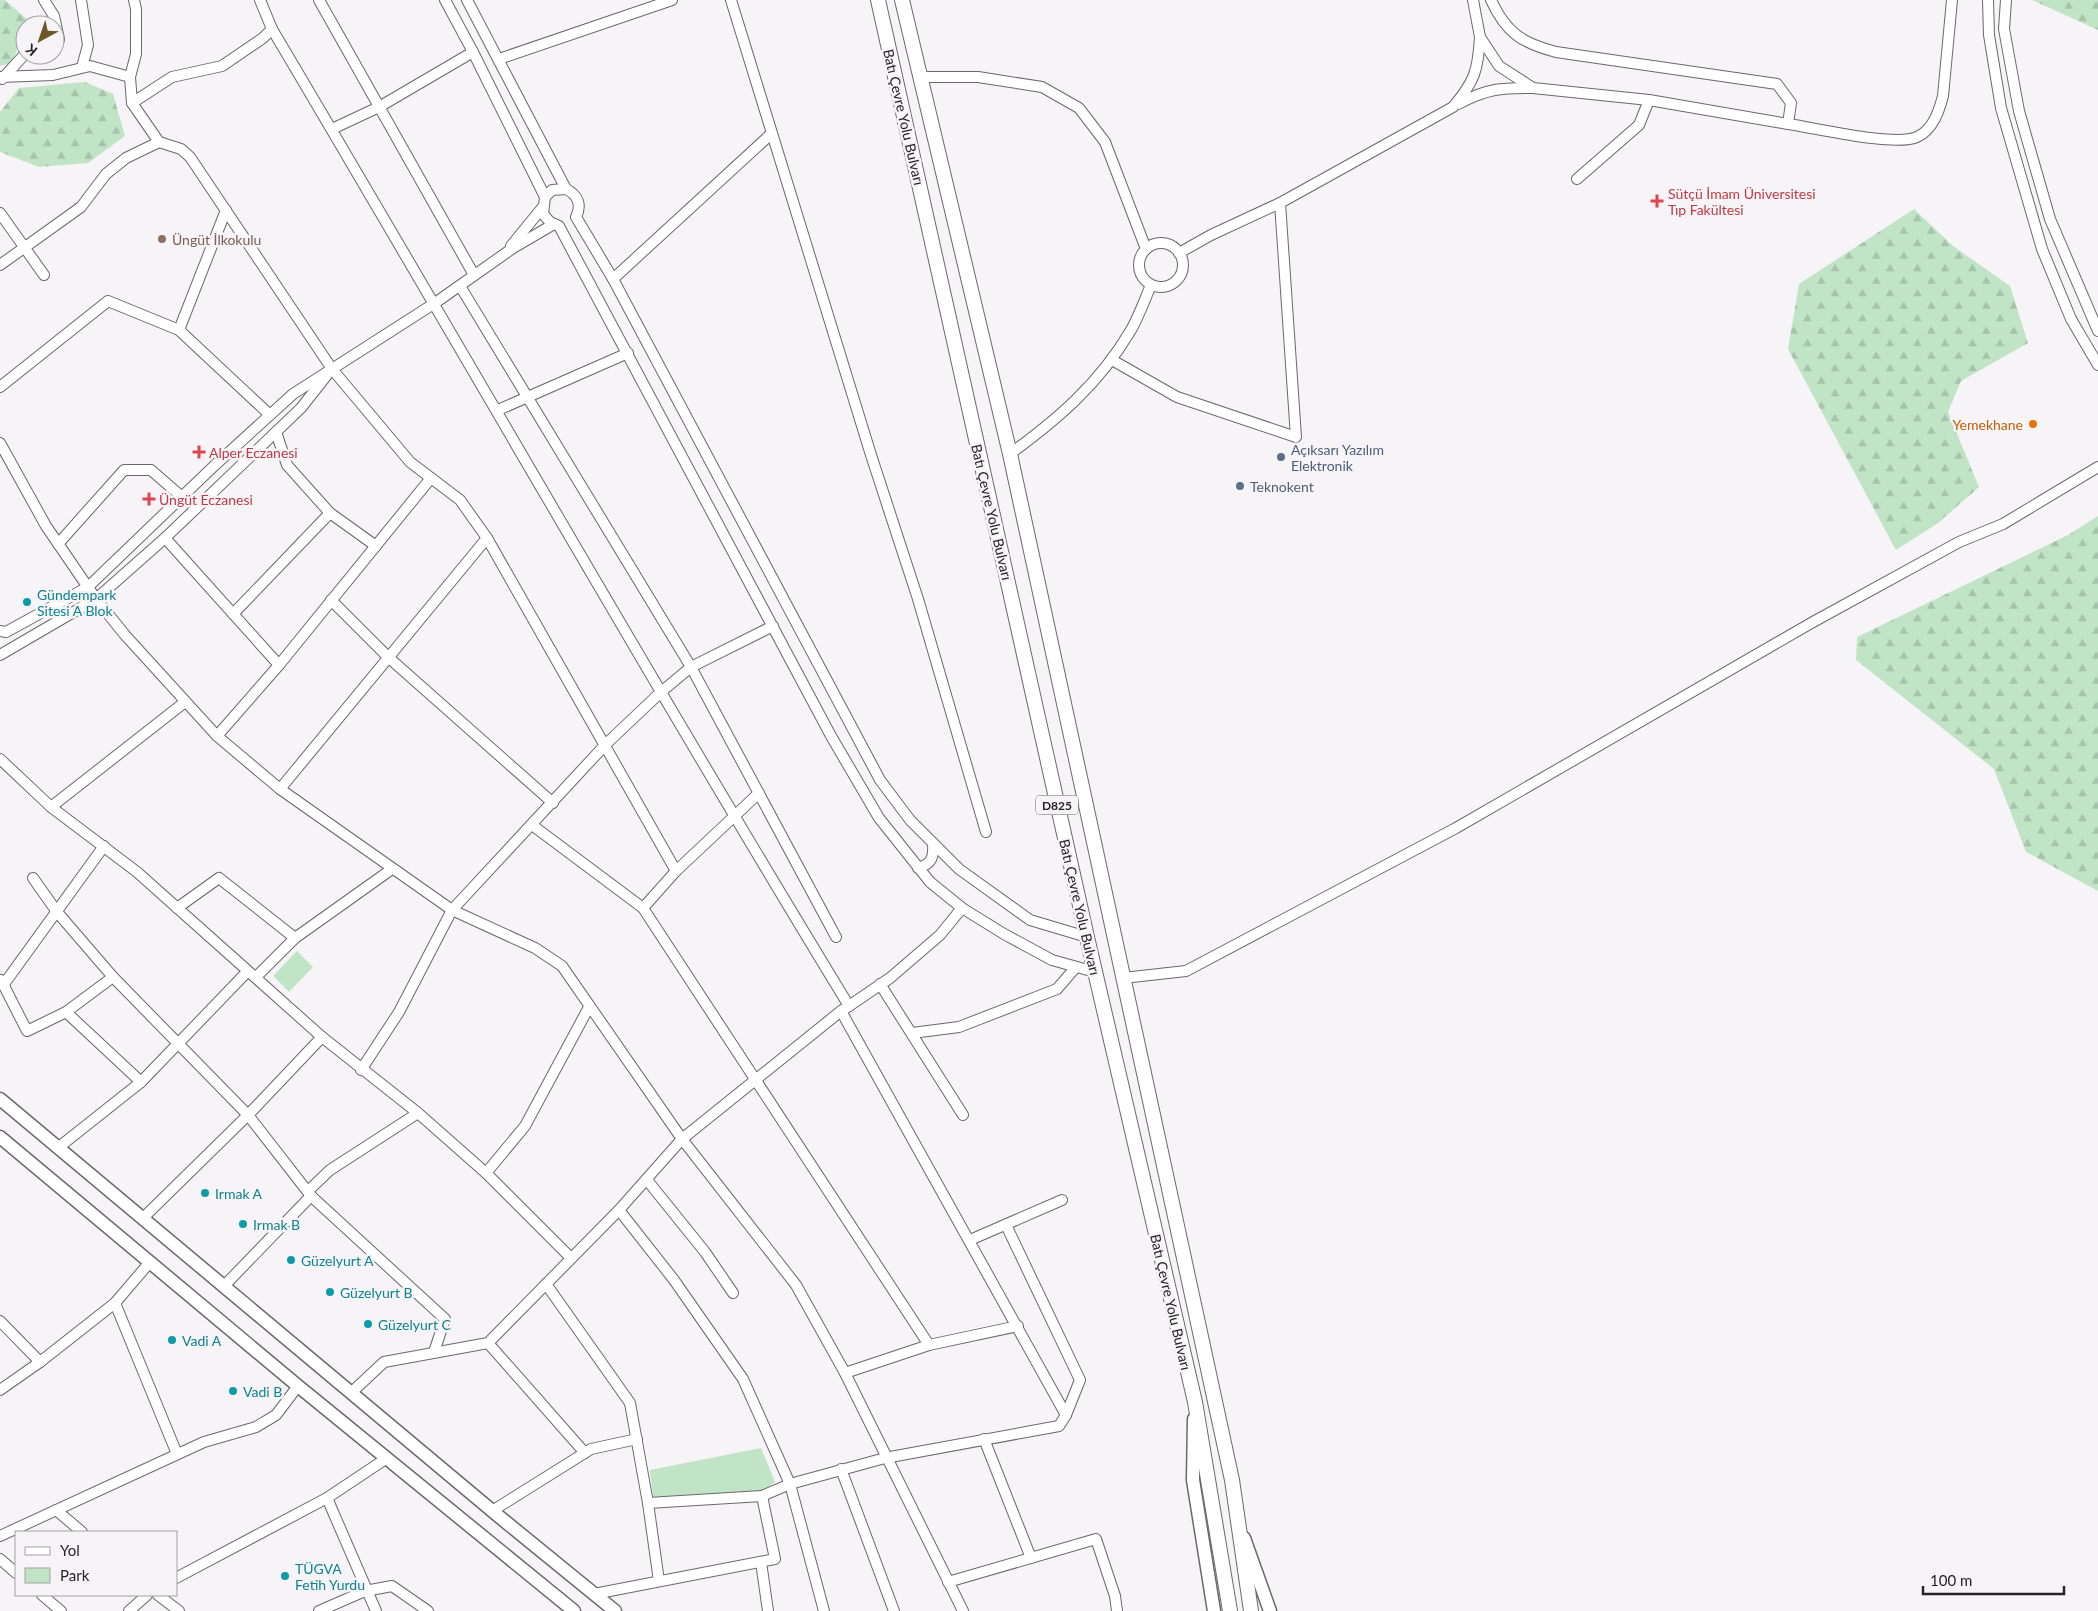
<svg xmlns="http://www.w3.org/2000/svg" width="2098" height="1611" font-family="Lato,sans-serif">
	<style>
		.green { fill: #c1e4c7 }
		.forest { fill: url(#forest-firs) }
		.lines { fill: none; stroke-linecap: round; stroke-linejoin: round }
		.minor-casing { stroke: #6a686c; stroke-width: 12 }
		.major-casing { stroke: #6a686c; stroke-width: 15 }
		.highway-casing { stroke: #6a686c; stroke-width: 16 }
		.minor { stroke: #fff; stroke-width: 10 }
		.major { stroke: #fff; stroke-width: 12 }
		.highway { stroke: #fff; stroke-width: 14 }
		.health-dot { fill: #e0444e; stroke: #f7f4f8; stroke-width: 2 }
		.education-dot { fill: #8d6e63; stroke: #f7f4f8; stroke-width: 2 }
		.food-dot { fill: #e8710a; stroke: #f7f4f8; stroke-width: 2 }
		.service-dot { fill: #5c6f8a; stroke: #f7f4f8; stroke-width: 2 }
		.culture-dot { fill: #0f9aa8; stroke: #f7f4f8; stroke-width: 2 }
		.labels { text-anchor: middle; dominant-baseline: central; stroke-width: 5; stroke-linejoin: round; paint-order: stroke }
		.shield { fill: #f7f4f8; stroke: #646264; stroke-width: 1 }
		.shield-label { font-size: 12px; font-weight: bold; fill: #252425 }
		.street-label { font-size: 14px; fill: #252425; stroke: #f7f4f8 }
		.health-label { font-size: 14px; fill: #be3a42; stroke: #f7f4f8; text-anchor: start }
		.education-label { font-size: 14px; fill: #785e54; stroke: #f7f4f8; text-anchor: start }
		.food-label { font-size: 14px; fill: #c56008; stroke: #f7f4f8; text-anchor: end }
		.service-label { font-size: 14px; fill: #4e5e75; stroke: #f7f4f8; text-anchor: start }
		.culture-label { font-size: 14px; fill: #0d838f; stroke: #f7f4f8; text-anchor: start }
	</style>
	<defs>
		<pattern id="forest-firs" width="22" height="20" patternUnits="userSpaceOnUse" patternTransform="scale(1.25)"><rect width="22" height="20" fill="#c1e4c7"/><path d="M5 1l3.5 6h-7zM16 11l3.5 6h-7z" fill="#a6c3ab"/></pattern>
	</defs>
	<rect width="100%" height="100%" fill="#f7f4f8"/>
	<g class="green">
		<path d="M 297,951 L 313,967 L 289,992 L 273,976 Z"/>
		<path d="M 761,1448 L 775,1482 L 763,1491 L 653,1497 L 650,1470 Z"/>
	</g>
	<g class="forest">
		<path d="M 0,0 L 5,0 L 28,20 L 12,63 L 0,66 Z"/>
		<path d="M 2032,0 L 2098,0 L 2098,30 Z"/>
		<path d="M 85,82 L 113,94 L 125,136 L 88,163 L 39,167 L 0,152 L 0,112 L 19,88 Z"/>
		<path d="M 1914,209 L 1953,246 L 2010,286 L 2028,343 L 1961,381 L 1948,412 L 1979,487 L 1938,523 L 1896,550 L 1788,349 L 1799,284 Z"/>
		<path d="M 2098,516 L 2098,891 L 2026,852 L 1994,769 L 1856,660 L 1857,637 L 2068,535 Z"/>
	</g>
	<g class="lines">
		<defs>
			<g id="minor">
				<path d="M 44,0 L 54,16 L 59,39 L 55,41"/>
				<path d="M 81,0 L 88,45 L 82,67"/>
				<path d="M 134,0 L 136,9 L 136,54 L 130,77 L 132,103 L 159,142 L 181,149 L 190,157 L 332,369 L 410,462 L 460,500 L 487,538 L 676,871"/>
				<path d="M 260,0 L 272,29 C 465,354 652,683 849,1006 L 841,1011 L 1066,1415"/>
				<path d="M 319,0 L 474,275"/>
				<path d="M 445,0 L 473,52 L 545,197 L 543,214 L 550,222 L 559,226 L 831,736 L 879,818 L 930,882 L 962,908 L 1004,934 L 1052,960 L 1095,972"/>
				<path d="M 467,0 L 566,189 C 578,195 582,205 576,217 L 613,279 L 880,780 L 910,820 L 959,869 L 1030,920 L 1087,937"/>
				<path d="M 731,0 L 871,455 L 918,599 L 986,832"/>
				<path d="M 1473,0 L 1480,37 L 1499,66 L 1533,88 L 1649,100 L 1788,124 L 1791,103 L 1777,84 L 1556,52 C 1522,43 1506,33 1491,0"/>
				<path d="M 1988,0 L 1989,35 L 2001,108 L 2042,249 L 2071,319 L 2098,365"/>
				<path d="M 2006,0 L 2004,29 L 2019,111 L 2050,219 L 2098,331"/>
				<path d="M 499,59 L 672,0"/>
				<path d="M 0,77 L 53,75 L 90,66 L 130,77"/>
				<path d="M 920,77 L 978,77 L 1042,87 L 1079,108 L 1105,142 L 1146,249"/>
				<path d="M 2,79 L 25,54"/>
				<path d="M 132,103 L 172,77 L 222,66 L 263,38 L 272,29"/>
				<path d="M 1458,104 C 1488,88 1501,88 1533,88"/>
				<path d="M 1788,124 C 1816,128 1895,147 1917,137 C 1933,130 1939,111 1943,96 L 1952,0"/>
				<path d="M 332,129 L 379,107 L 473,52"/>
				<path d="M 1577,179 L 1639,125 L 1649,100"/>
				<path d="M 545,197 L 552,190 L 566,189"/>
				<path d="M 0,213 L 44,275"/>
				<circle cx="1161" cy="265" r="22"/>
				<path d="M 511,246 L 542,208"/>
				<path d="M 1179,253 L 1211,235 L 1280,203 L 1453,107 C 1475,81 1478,70 1480,37"/>
				<path d="M 0,265 L 81,207 L 106,174 L 126,158 L 159,142"/>
				<path d="M 613,279 L 771,134"/>
				<path d="M 460,286 L 691,667 L 836,937"/>
				<path d="M 179,330 L 226,210"/>
				<path d="M 1112,360 L 1177,397 L 1296,437 L 1280,203"/>
				<path d="M 0,387 L 108,301 L 179,330 L 270,415"/>
				<path d="M 498,410 L 628,353"/>
				<path d="M 276,432 L 287,465 L 330,513 L 376,546"/>
				<path d="M 0,443 L 46,526 L 96,599 L 125,635 L 217,736 L 280,789 L 452,910 L 535,948 L 562,966 L 682,1139 L 796,1285 L 845,1373 L 963,1611"/>
				<path d="M 1010,454 C 1059,418 1099,384 1131,330 C 1139,316 1145,299 1151,285"/>
				<path d="M 165,538 L 279,665"/>
				<path d="M 58,544 L 124,470 L 151,470 L 182,497"/>
				<path d="M 331,600 L 388,657 L 553,803"/>
				<path d="M 233,614 L 330,513"/>
				<path d="M 0,631 L 6,632 L 88,587 L 215,465 L 293,394 L 435,303 L 513,248 L 554,224"/>
				<path d="M 0,655 L 96,599 L 165,538 L 301,408 L 327,375"/>
				<path d="M 217,736 L 279,665 L 431,478"/>
				<path d="M 0,759 L 51,807 L 137,872 L 322,1037 L 418,1113 L 486,1173 L 570,1257"/>
				<path d="M 280,789 L 487,538"/>
				<path d="M 51,807 L 185,702"/>
				<path d="M 532,825 L 643,908 L 929,1345"/>
				<path d="M 918,868 C 932,864 934,857 933,843"/>
				<path d="M 33,878 L 57,912 L 113,977 L 248,1115 L 311,1196 L 445,1319 L 434,1352"/>
				<path d="M 177,908 L 219,878 L 295,938"/>
				<path d="M 643,908 L 676,871 L 759,793"/>
				<path d="M 256,977 L 295,938 L 392,869"/>
				<path d="M 1123,978 L 1186,971 L 1456,828 L 1813,622 L 1959,542 L 2003,524 L 2098,467"/>
				<path d="M 1,980 L 27,1031 L 66,1012 L 113,977"/>
				<path d="M 4,984 L 104,846"/>
				<path d="M 880,984 L 963,1115"/>
				<path d="M 849,1006 L 890,978 L 940,935 L 962,908"/>
				<path d="M 66,1012 L 141,1082"/>
				<path d="M 912,1033 L 959,1027 L 1057,989 L 1076,967"/>
				<path d="M 361,1070 L 399,1012 L 452,910 L 606,744 L 661,692 L 691,667 L 773,626"/>
				<path d="M 59,1147 L 141,1082 L 247,972"/>
				<path d="M 486,1173 L 525,1126 L 589,1007"/>
				<path d="M 647,1180 L 705,1252 L 733,1293"/>
				<path d="M 308,1191 L 330,1170 L 418,1113"/>
				<path d="M 619,1210 L 674,1280 L 743,1379 L 790,1484 L 824,1611"/>
				<path d="M 143,1218 L 248,1115 L 322,1037"/>
				<path d="M 970,1240 L 1062,1200"/>
				<path d="M 546,1284 L 630,1403 L 648,1503 L 659,1581"/>
				<path d="M 224,1286 L 311,1196"/>
				<path d="M 115,1303 L 177,1454"/>
				<path d="M 0,1321 L 40,1362"/>
				<path d="M 488,1343 L 585,1453"/>
				<path d="M 845,1373 L 929,1345 L 1018,1326"/>
				<path d="M 0,1390 L 40,1362 L 115,1303 L 150,1262"/>
				<path d="M 352,1392 L 384,1362 L 488,1343 L 619,1210 L 682,1139 L 841,1011"/>
				<path d="M 984,1439 L 1031,1558"/>
				<path d="M 841,1469 L 894,1611"/>
				<path d="M 327,1498 L 376,1611"/>
				<path d="M 648,1503 L 762,1496 L 790,1484 L 885,1458 L 1059,1426 L 1066,1415 L 1080,1380 L 1006,1225"/>
				<path d="M 56,1510 L 82,1532"/>
				<path d="M 492,1511 L 591,1449 L 637,1439"/>
				<path d="M 0,1536 L 204,1442 L 256,1427 L 276,1415 L 298,1386"/>
				<path d="M 0,1559 L 16,1573"/>
				<path d="M 761,1562 L 768,1611"/>
				<path d="M 176,1578 L 327,1498 L 387,1458"/>
				<path d="M 948,1582 L 1096,1539 L 1115,1596 L 1117,1611"/>
				<path d="M 594,1594 L 775,1559 L 762,1496"/>
				<path d="M 42,1595 L 61,1611"/>
				<path d="M 158,1595 L 179,1611"/>
				<path d="M 129,1611 L 147,1595"/>
				<path d="M 319,1611 L 365,1591 L 392,1586 L 428,1611"/>
			</g>
			<g id="major">
				<path d="M 0,1099 L 496,1514 L 615,1611"/>
				<path d="M 0,1137 L 298,1386 L 574,1611"/>
				<path d="M 1194,1419 L 1193,1480 L 1214,1611"/>
				<path d="M 1244,1538 L 1270,1611"/>
			</g>
			<g id="highway">
				<path d="M 878,0 L 1087,937 L 1195,1402 L 1230,1611"/>
				<path d="M 902,0 L 1010,454 L 1232,1480 L 1251,1611"/>
			</g>
		</defs>
		<use href="#minor" class="minor-casing"/>
		<use href="#major" class="major-casing"/>
		<use href="#highway" class="highway-casing"/>
		<use href="#minor" class="minor"/>
		<use href="#major" class="major"/>
		<use href="#highway" class="highway"/>
	</g>
	<g class="health-dot">
		<path d="M1654.5 193.5h5v5h5v5h-5v5h-5v-5h-5v-5h5z"/>
		<path d="M196.5 444.5h5v5h5v5h-5v5h-5v-5h-5v-5h5z"/>
		<path d="M146.5 491.5h5v5h5v5h-5v5h-5v-5h-5v-5h5z"/>
	</g>
	<circle class="education-dot" cx="162" cy="239" r="5"/>
	<circle class="food-dot" cx="2033" cy="424" r="5"/>
	<g class="service-dot">
		<circle cx="1281" cy="457" r="5"/>
		<circle cx="1240" cy="486" r="5"/>
	</g>
	<g class="culture-dot">
		<circle cx="27" cy="602" r="5"/>
		<circle cx="205" cy="1193" r="5"/>
		<circle cx="243" cy="1224" r="5"/>
		<circle cx="291" cy="1260" r="5"/>
		<circle cx="330" cy="1292" r="5"/>
		<circle cx="368" cy="1324" r="5"/>
		<circle cx="172" cy="1340" r="5"/>
		<circle cx="233" cy="1391" r="5"/>
		<circle cx="285" cy="1576" r="5"/>
	</g>
	<g class="labels">
		<rect class="shield" x="1036" y="795.5" width="42" height="19" rx="4"/>
		<g class="shield-label">
			<text x="1057" y="805">D825</text>
		</g>
		<g class="street-label">
			<text transform="translate(904 117) rotate(77)">Batı Çevre Yolu Bulvarı</text>
			<text transform="translate(992 512) rotate(77)">Batı Çevre Yolu Bulvarı</text>
			<text transform="translate(1080 907) rotate(77)">Batı Çevre Yolu Bulvarı</text>
			<text transform="translate(1171 1302) rotate(77)">Batı Çevre Yolu Bulvarı</text>
		</g>
		<g class="health-label">
			<text x="1668" y="193">Sütçü İmam Üniversitesi<tspan x="1668" dy="16">Tıp Fakültesi</tspan></text>
			<text x="209" y="452">Alper Eczanesi</text>
			<text x="159" y="499">Üngüt Eczanesi</text>
		</g>
		<g class="education-label">
			<text x="172" y="239">Üngüt İlkokulu</text>
		</g>
		<g class="food-label">
			<text x="2023" y="424">Yemekhane</text>
		</g>
		<g class="service-label">
			<text x="1291" y="449">Açıksarı Yazılım<tspan x="1291" dy="16">Elektronik</tspan></text>
			<text x="1250" y="486">Teknokent</text>
		</g>
		<g class="culture-label">
			<text x="37" y="594">Gündempark<tspan x="37" dy="16">Sitesi A Blok</tspan></text>
			<text x="215" y="1193">Irmak A</text>
			<text x="253" y="1224">Irmak B</text>
			<text x="301" y="1260">Güzelyurt A</text>
			<text x="340" y="1292">Güzelyurt B</text>
			<text x="378" y="1324">Güzelyurt C</text>
			<text x="182" y="1340">Vadi A</text>
			<text x="243" y="1391">Vadi B</text>
			<text x="295" y="1568">TÜGVA<tspan x="295" dy="16">Fetih Yurdu</tspan></text>
		</g>
	</g>
	<rect x="15" y="1531" width="162" height="65" fill="#f7f4f8" stroke="#a3a1a4"/>
	<rect x="25" y="1547" width="25" height="8" fill="#ffffff" stroke="#a3a1a4"/>
	<text x="60" y="1556" font-size="15" fill="#252425">Yol</text>
	<rect x="25" y="1568" width="25" height="15" fill="#c1e4c7" stroke="#a3a1a4"/>
	<text x="60" y="1581" font-size="15" fill="#252425">Park</text>
	<g transform="translate(40 40) rotate(220)"><circle r="24" fill="#f7f4f8" stroke="#a3a1a4"/>
	<path d="M0-4L9 19L0 12L-9 19Z" fill="#6b5826"/>
	<text y="-8" font-size="14" font-weight="bold" text-anchor="middle" fill="#252425">K</text>
	</g>
	<path d="M1923 1586v8h141v-8" fill="none" stroke="#252425" stroke-width="2.5"/>
	<text x="1930" y="1586" font-size="15" fill="#252425" stroke="#f7f4f8" stroke-width="4" paint-order="stroke">100 m</text>
</svg>
